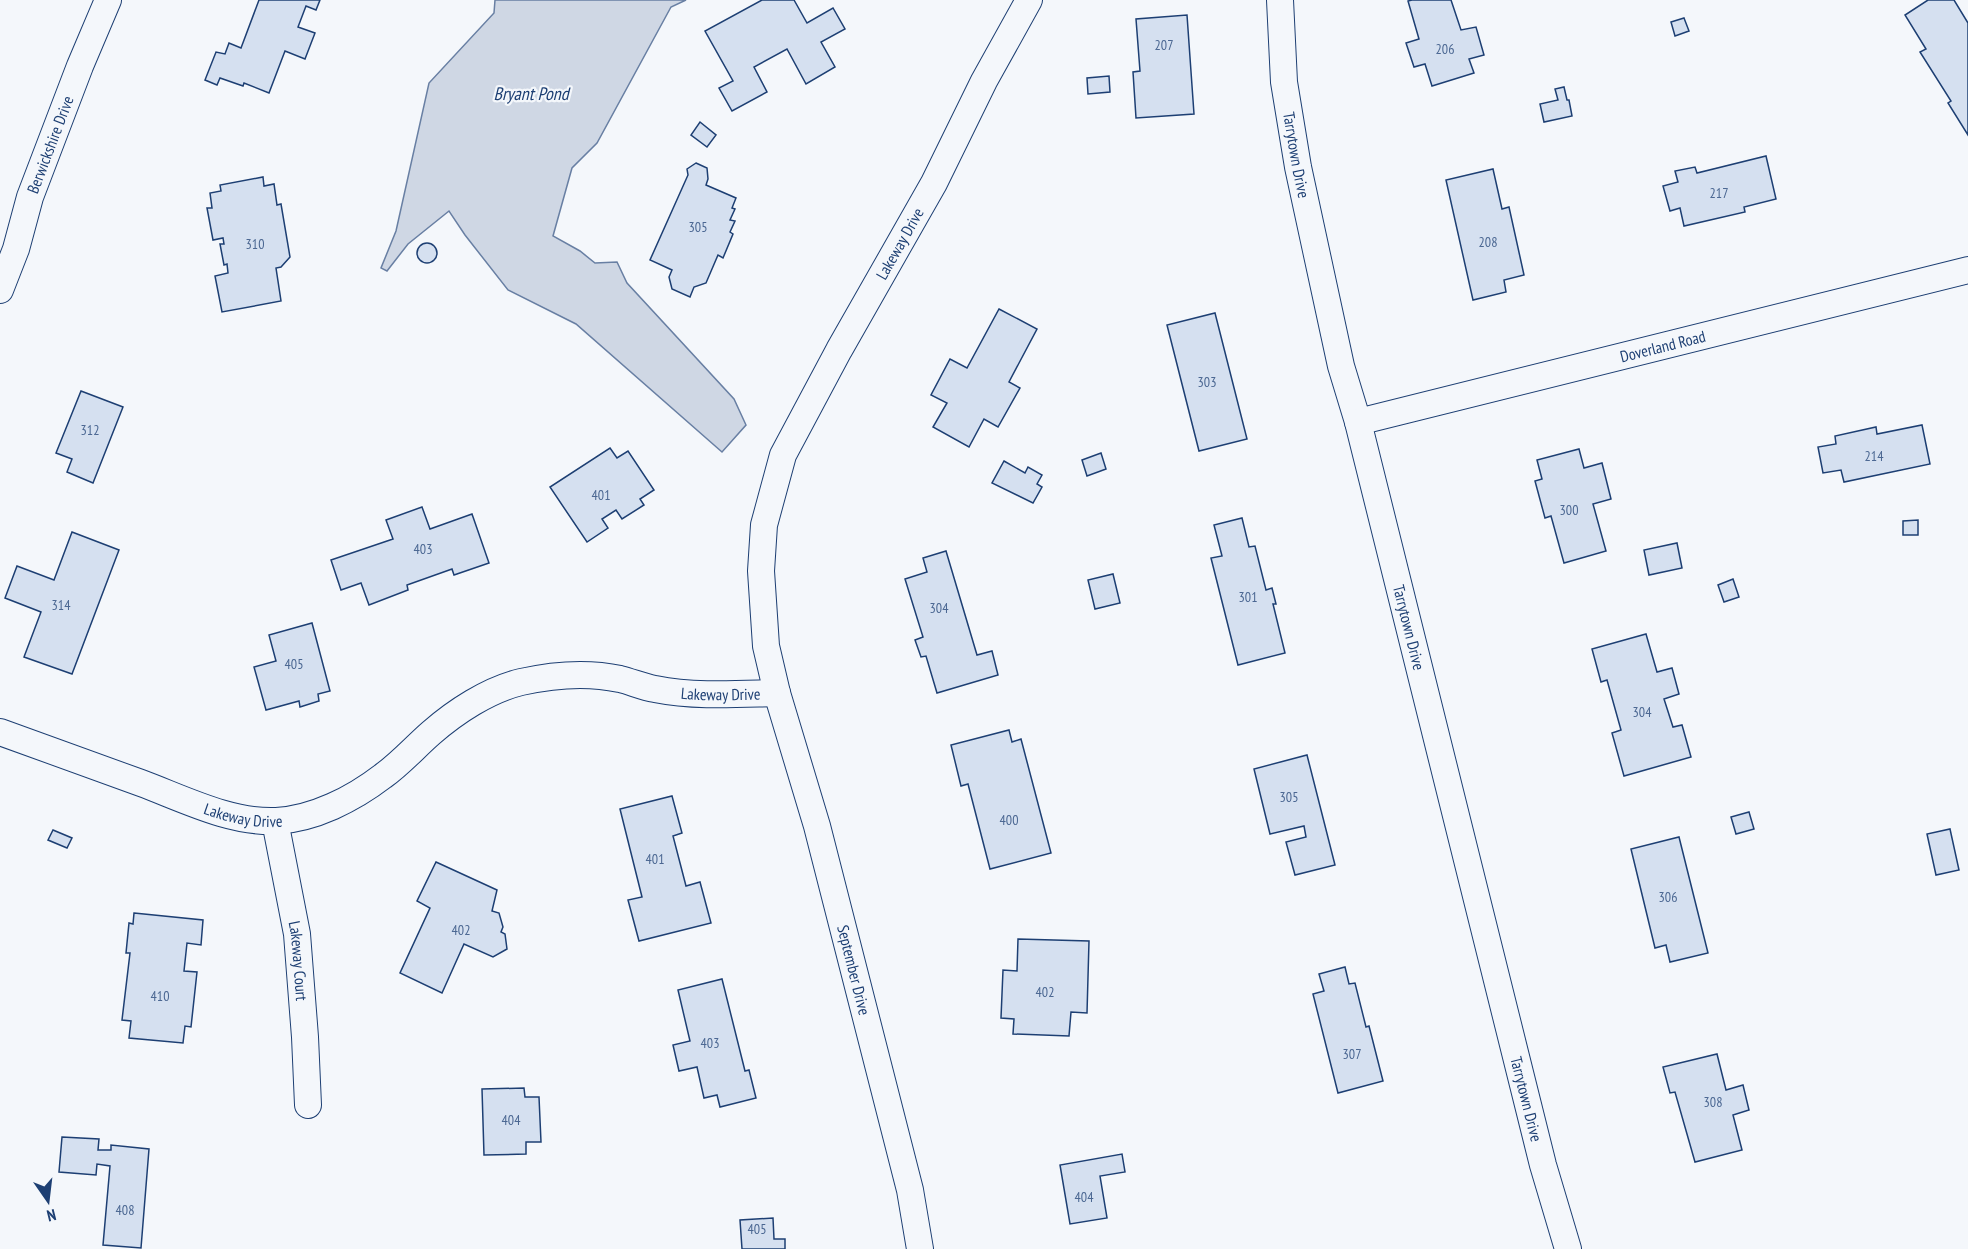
<svg xmlns="http://www.w3.org/2000/svg" width="1968" height="1249" font-family="'PT Sans Narrow',sans-serif">
	<style>
		.water { fill: #cfd7e4; stroke: #687fa3; stroke-width: 1.5 }
		.building { fill: #d5e0f0; stroke: #1d3f73; stroke-width: 1.5 }
		.lines { fill: none; stroke-linecap: round; stroke-linejoin: round }
		.minor-casing { stroke: #1d3f73; stroke-width: 28 }
		.minor { stroke: #f4f7fb; stroke-width: 26 }
		.labels { text-anchor: middle; dominant-baseline: central; stroke-width: 4.5; stroke-linejoin: round; paint-order: stroke }
		.number-label { font-size: 14px; fill: #4b6792 }
		.street-label { font-size: 16px; fill: #1d3f73; stroke: #f4f7fb }
		.water-label { font-size: 18px; font-style: italic; fill: #1d3f73; stroke: #f4f7fb }
	</style>
	<rect width="100%" height="100%" fill="#f4f7fb"/>
	<path class="water" d="M 495,0 L 686,0 L 671,7 L 597,143 L 572,168 L 553,236 L 580,251 L 595,263 L 617,262 L 627,283 L 734,399 L 746,425 L 722,452 L 576,324 L 508,290 L 465,235 L 449,211 L 408,244 L 387,271 L 381,268 L 396,231 L 429,83 L 494,13 Z"/>
	<g class="building">
		<path d="M 259,0 L 320,0 L 316,10 L 306,6 L 298,27 L 315,33 L 305,59 L 285,51 L 269,93 L 244,83 L 243,86 L 220,78 L 217,85 L 205,80 L 216,52 L 225,54 L 229,43 L 241,48 Z"/>
		<path d="M 762,0 L 794,0 L 807,23 L 833,8 L 845,29 L 821,42 L 835,67 L 806,84 L 787,49 L 754,67 L 767,92 L 732,111 L 719,88 L 733,81 L 705,31 Z"/>
		<path d="M 1412,0 L 1451,0 L 1461,30 L 1476,27 L 1484,55 L 1469,59 L 1474,73 L 1432,86 L 1425,64 L 1414,67 L 1406,43 L 1419,39 L 1408,1 Z"/>
		<path d="M 1928,0 L 1954,0 L 1968,23 L 1968,135 L 1948,103 L 1951,101 L 1920,52 L 1926,49 L 1905,15 Z"/>
		<path d="M 1187,15 L 1194,114 L 1136,118 L 1133,72 L 1140,71 L 1136,19 Z"/>
		<path d="M 1684,18 L 1689,31 L 1675,36 L 1671,22 Z"/>
		<path d="M 1109,76 L 1110,92 L 1088,94 L 1087,78 Z"/>
		<path d="M 1564,87 L 1567,100 L 1569,100 L 1572,116 L 1544,122 L 1540,104 L 1558,100 L 1555,89 Z"/>
		<path d="M 700,122 L 716,135 L 707,147 L 691,135 Z"/>
		<path d="M 1766,156 L 1776,199 L 1744,207 L 1745,212 L 1684,226 L 1680,208 L 1670,211 L 1663,186 L 1678,182 L 1675,171 L 1695,167 L 1697,173 Z"/>
		<path d="M 696,163 L 707,168 L 708,179 L 706,185 L 736,198 L 732,208 L 735,209 L 730,220 L 735,221 L 730,232 L 733,234 L 723,258 L 718,255 L 706,283 L 694,287 L 690,297 L 672,289 L 669,277 L 672,270 L 650,260 L 688,175 L 687,169 Z"/>
		<path d="M 1493,169 L 1502,209 L 1509,207 L 1524,275 L 1504,280 L 1506,292 L 1473,300 L 1446,180 Z"/>
		<path d="M 263,177 L 264,186 L 274,184 L 277,205 L 281,204 L 290,257 L 281,267 L 276,268 L 281,301 L 222,312 L 215,276 L 228,273 L 227,264 L 224,265 L 220,244 L 224,244 L 223,238 L 213,240 L 207,208 L 212,208 L 210,193 L 221,191 L 220,185 Z"/>
		<circle cx="427" cy="253" r="10"/>
		<path d="M 999,309 L 1037,329 L 1009,382 L 1020,388 L 998,427 L 984,419 L 969,447 L 933,427 L 947,403 L 931,395 L 950,359 L 967,368 Z"/>
		<path d="M 1215,313 L 1247,439 L 1199,451 L 1167,325 Z"/>
		<path d="M 81,391 L 123,407 L 93,483 L 67,472 L 72,459 L 56,453 Z"/>
		<path d="M 1922,425 L 1930,464 L 1844,482 L 1841,470 L 1823,473 L 1818,447 L 1836,444 L 1835,436 L 1876,427 L 1877,434 Z"/>
		<path d="M 610,448 L 617,458 L 628,451 L 654,490 L 640,499 L 644,505 L 622,519 L 616,510 L 602,519 L 608,528 L 587,542 L 550,487 Z"/>
		<path d="M 1579,449 L 1584,468 L 1602,463 L 1611,499 L 1593,504 L 1606,551 L 1564,563 L 1551,516 L 1545,518 L 1535,481 L 1542,479 L 1537,460 Z"/>
		<path d="M 1101,453 L 1106,469 L 1087,476 L 1082,460 Z"/>
		<path d="M 1004,461 L 1025,473 L 1028,467 L 1042,475 L 1037,484 L 1042,487 L 1033,503 L 992,483 Z"/>
		<path d="M 422,507 L 430,529 L 472,514 L 489,563 L 454,575 L 452,569 L 407,585 L 408,590 L 369,605 L 361,583 L 341,590 L 331,560 L 393,539 L 386,520 Z"/>
		<path d="M 1242,518 L 1249,547 L 1255,546 L 1266,590 L 1272,588 L 1276,604 L 1273,604 L 1285,653 L 1238,665 L 1211,558 L 1222,556 L 1214,525 Z"/>
		<path d="M 1918,520 L 1918,535 L 1903,535 L 1903,521 Z"/>
		<path d="M 72,532 L 119,550 L 72,674 L 24,657 L 41,612 L 5,598 L 17,566 L 54,580 Z"/>
		<path d="M 1677,543 L 1682,568 L 1649,575 L 1644,550 Z"/>
		<path d="M 946,551 L 977,655 L 992,651 L 998,675 L 937,693 L 926,656 L 921,657 L 915,640 L 923,637 L 905,579 L 927,572 L 923,558 Z"/>
		<path d="M 1113,574 L 1120,603 L 1095,609 L 1088,580 Z"/>
		<path d="M 1733,579 L 1739,597 L 1724,602 L 1718,585 Z"/>
		<path d="M 312,623 L 330,691 L 318,694 L 319,701 L 300,707 L 299,701 L 266,710 L 254,667 L 276,661 L 269,635 Z"/>
		<path d="M 1646,634 L 1657,672 L 1672,668 L 1679,694 L 1664,699 L 1673,727 L 1682,725 L 1691,757 L 1624,776 L 1612,733 L 1621,730 L 1607,680 L 1601,682 L 1592,649 Z"/>
		<path d="M 1009,730 L 1012,742 L 1021,739 L 1051,853 L 990,869 L 968,784 L 961,786 L 951,745 Z"/>
		<path d="M 1307,755 L 1335,865 L 1295,875 L 1286,842 L 1306,837 L 1304,826 L 1270,834 L 1254,769 Z"/>
		<path d="M 672,796 L 682,833 L 673,836 L 686,886 L 700,882 L 711,923 L 639,941 L 628,900 L 642,897 L 620,809 Z"/>
		<path d="M 1749,812 L 1754,829 L 1736,834 L 1731,817 Z"/>
		<path d="M 1950,829 L 1959,870 L 1936,875 L 1927,834 Z"/>
		<path d="M 53,830 L 72,838 L 67,848 L 48,840 Z"/>
		<path d="M 1679,837 L 1708,953 L 1670,962 L 1666,945 L 1655,948 L 1631,849 Z"/>
		<path d="M 436,862 L 497,890 L 492,911 L 499,913 L 503,927 L 501,932 L 505,934 L 507,949 L 493,957 L 464,944 L 442,993 L 400,973 L 430,908 L 417,901 Z"/>
		<path d="M 134,913 L 203,920 L 201,945 L 187,943 L 184,971 L 197,972 L 191,1027 L 185,1026 L 183,1043 L 129,1038 L 131,1021 L 122,1020 L 130,953 L 126,953 L 129,923 L 133,924 Z"/>
		<path d="M 1018,939 L 1089,941 L 1087,1013 L 1071,1012 L 1069,1036 L 1013,1034 L 1014,1019 L 1001,1018 L 1003,970 L 1017,971 Z"/>
		<path d="M 1345,967 L 1349,984 L 1355,983 L 1366,1027 L 1369,1026 L 1383,1081 L 1338,1093 L 1313,994 L 1324,991 L 1319,974 Z"/>
		<path d="M 722,979 L 745,1071 L 749,1070 L 756,1098 L 720,1107 L 717,1095 L 704,1098 L 697,1067 L 679,1071 L 673,1045 L 690,1041 L 678,990 Z"/>
		<path d="M 1717,1054 L 1726,1090 L 1743,1085 L 1749,1110 L 1733,1115 L 1742,1150 L 1695,1162 L 1675,1092 L 1670,1093 L 1663,1067 Z"/>
		<path d="M 524,1088 L 525,1097 L 539,1097 L 541,1142 L 526,1142 L 526,1154 L 484,1155 L 482,1089 Z"/>
		<path d="M 62,1137 L 99,1139 L 98,1150 L 111,1150 L 111,1145 L 149,1149 L 141,1248 L 103,1245 L 110,1166 L 97,1164 L 96,1175 L 59,1172 Z"/>
		<path d="M 1122,1154 L 1125,1172 L 1100,1176 L 1107,1218 L 1070,1224 L 1060,1165 Z"/>
		<path d="M 773,1218 L 774,1239 L 785,1239 L 785,1249 L 742,1249 L 740,1220 Z"/>
	</g>
	<g class="lines">
		<defs>
			<g id="minor">
				<path id="s1" d="M 1280,0 L 1284,82 L 1298,167 L 1341,366 L 1358,422 L 1543,1165 L 1568,1249"/>
				<path id="s2" d="M 0,290 L 16,249 L 30,197 L 80,66 L 108,0"/>
				<path id="s3" d="M 1358,422 L 1968,270"/>
				<path id="s4" d="M 0,732 C 47,749 94,766 141,783 C 184,799 230,823 276,821 C 314,819 353,799 383,776 C 400,764 415,747 431,733 C 455,712 488,690 521,682 C 552,675 588,672 620,679 C 632,682 643,687 655,689 C 695,697 737,694 777,693"/>
				<path id="s5" d="M 275,821 L 297,934 L 305,1037 L 308,1105"/>
				<path id="s6" d="M 920,1249 L 910,1190 L 817,826 L 777,693 L 766,646 L 761,571 L 764,525 L 783,455 L 839,350 L 934,183 L 984,81 L 1029,0"/>
			</g>
		</defs>
		<use href="#minor" class="minor-casing"/>
		<use href="#minor" class="minor"/>
	</g>
	<g class="labels">
		<g class="number-label">
			<text x="1164" y="45">207</text>
			<text x="1445" y="49">206</text>
			<text x="1719" y="193">217</text>
			<text x="698" y="227">305</text>
			<text x="1488" y="242">208</text>
			<text x="255" y="244">310</text>
			<text x="1207" y="382">303</text>
			<text x="90" y="430">312</text>
			<text x="1874" y="456">214</text>
			<text x="601" y="495">401</text>
			<text x="1569" y="510">300</text>
			<text x="423" y="549">403</text>
			<text x="1248" y="597">301</text>
			<text x="61" y="605">314</text>
			<text x="939" y="608">304</text>
			<text x="294" y="664">405</text>
			<text x="1642" y="712">304</text>
			<text x="1289" y="797">305</text>
			<text x="1009" y="820">400</text>
			<text x="655" y="859">401</text>
			<text x="1668" y="897">306</text>
			<text x="461" y="930">402</text>
			<text x="1045" y="992">402</text>
			<text x="160" y="996">410</text>
			<text x="710" y="1043">403</text>
			<text x="1352" y="1054">307</text>
			<text x="1713" y="1102">308</text>
			<text x="511" y="1120">404</text>
			<text x="1084" y="1197">404</text>
			<text x="125" y="1210">408</text>
			<text x="757" y="1229">405</text>
		</g>
		<g class="street-label">
			<text stroke="none"><textPath href="#s2" startOffset="154">Berwickshire Drive</textPath></text>
			<text stroke="none"><textPath href="#s1" startOffset="156">Tarrytown Drive</textPath></text>
			<text stroke="none"><textPath href="#s6" startOffset="1058">Lakeway Drive</textPath></text>
			<text stroke="none"><textPath href="#s3" startOffset="314">Doverland Road</textPath></text>
			<text stroke="none"><textPath href="#s1" startOffset="642">Tarrytown Drive</textPath></text>
			<text stroke="none"><textPath href="#s4" startOffset="780">Lakeway Drive</textPath></text>
			<text stroke="none"><textPath href="#s4" startOffset="258">Lakeway Drive</textPath></text>
			<text stroke="none"><textPath href="#s5" startOffset="142">Lakeway Court</textPath></text>
			<text transform="translate(854 970) rotate(76)">September Drive</text>
			<text stroke="none"><textPath href="#s1" startOffset="1128">Tarrytown Drive</textPath></text>
		</g>
		<g class="water-label">
			<text x="531" y="93">Bryant Pond</text>
		</g>
	</g>
	<g transform="translate(48 1201) rotate(166)" stroke="#f4f7fb" stroke-width="4.5" paint-order="stroke">
	<path d="M0-4.5L10 22L0 15L-10 22Z" fill="#1d3f73"/>
	<text y="-9" font-size="16" font-weight="bold" text-anchor="middle" fill="#1d3f73">N</text>
	</g>
</svg>
